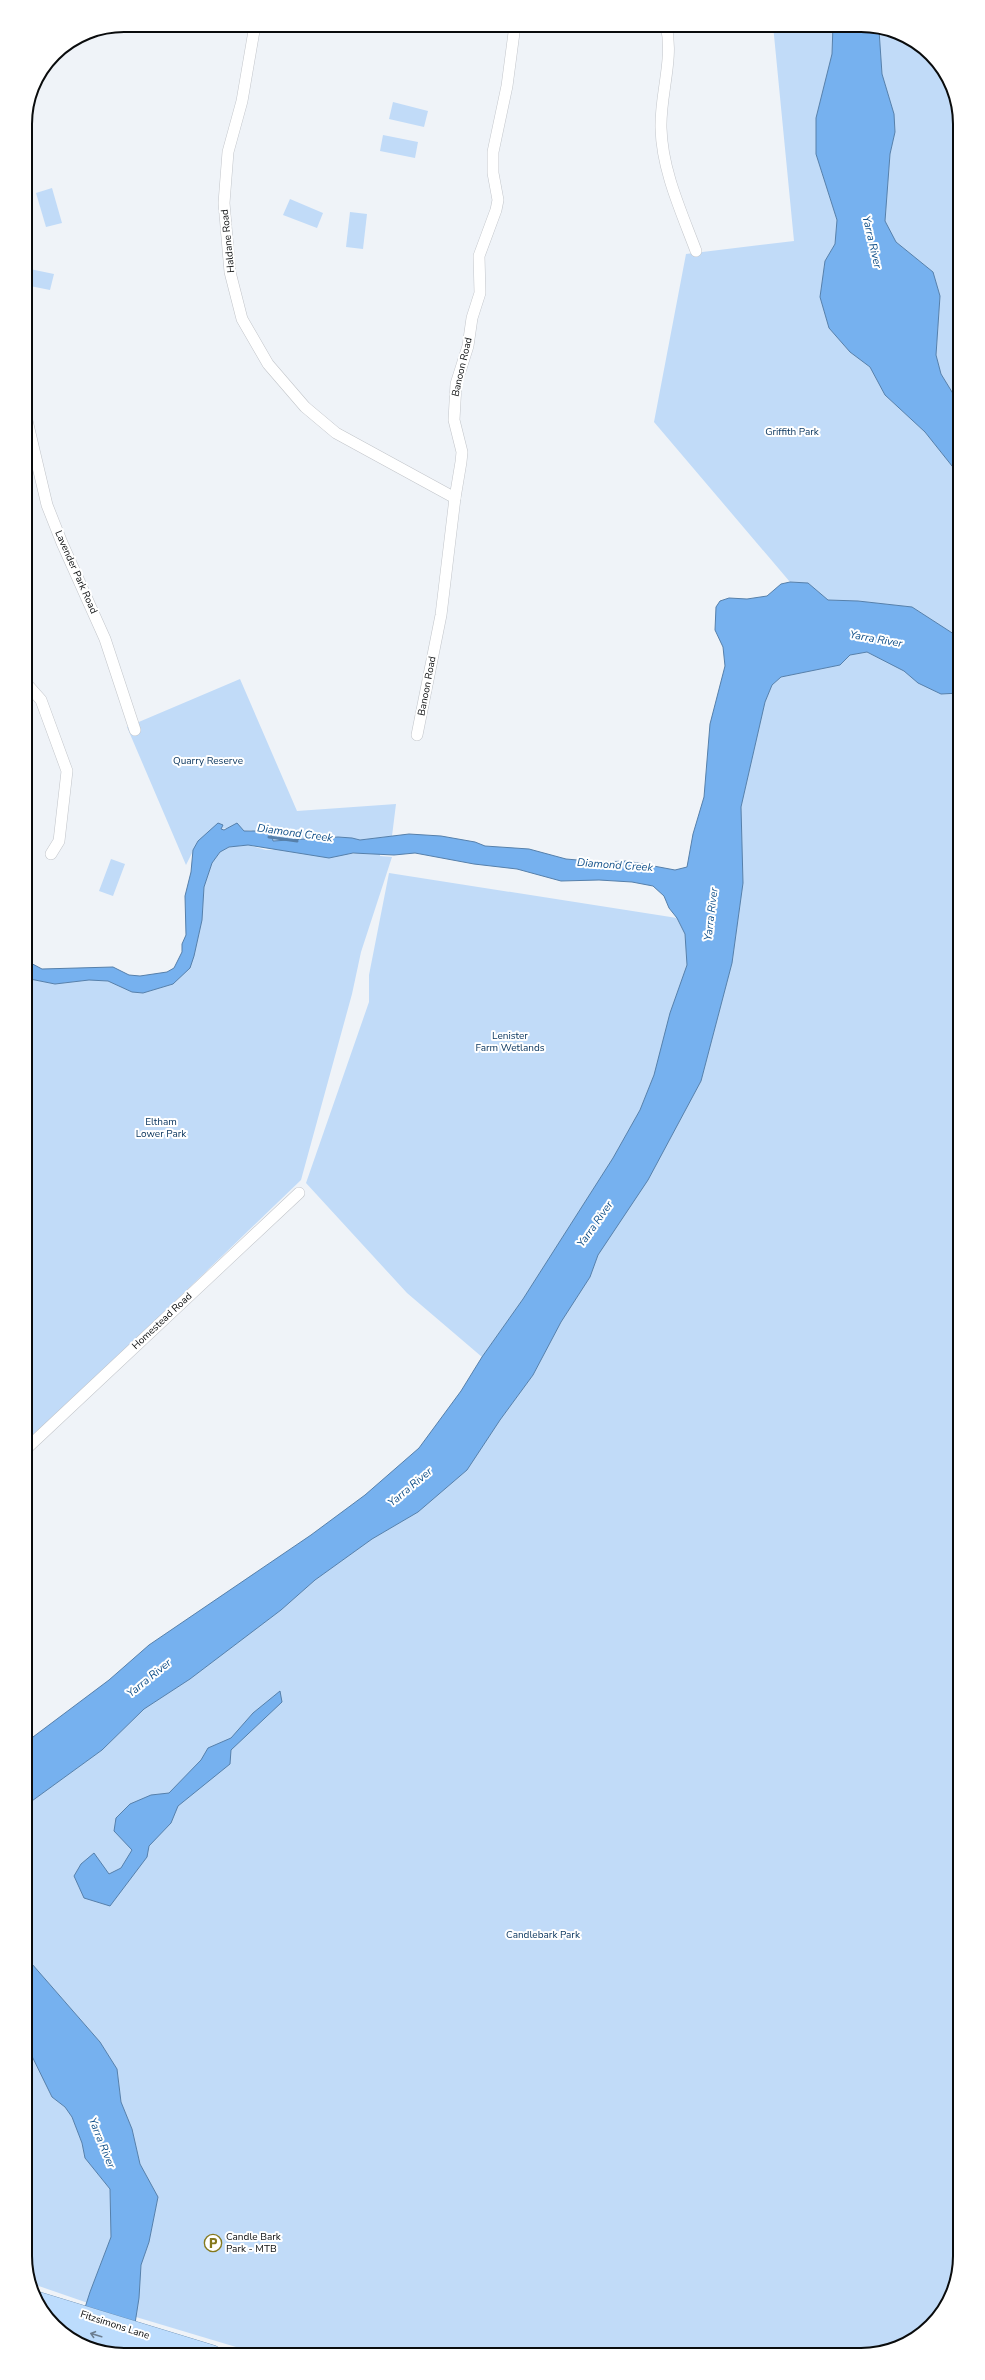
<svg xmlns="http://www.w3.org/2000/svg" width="985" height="2380" font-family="'Nunito Sans',sans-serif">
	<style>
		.green { fill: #c1dbf8 }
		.water { fill: #76b1ef; stroke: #5680ab }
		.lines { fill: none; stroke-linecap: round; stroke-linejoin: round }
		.stream { stroke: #5680ab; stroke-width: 3 }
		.street-casing { stroke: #c2c5ca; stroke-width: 12 }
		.primary-casing { stroke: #6184a8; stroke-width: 18 }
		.street { stroke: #fff; stroke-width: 11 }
		.primary { stroke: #bcdcfd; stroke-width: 17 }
		.oneway { stroke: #6c7e91 }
		.labels { text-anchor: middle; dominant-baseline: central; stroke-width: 4; stroke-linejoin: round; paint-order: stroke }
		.street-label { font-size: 10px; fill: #0a0c0d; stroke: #fff }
		.park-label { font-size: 10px; fill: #0d3860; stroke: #fff }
		.poi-label { font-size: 10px; fill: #0a0c0d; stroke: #fff; text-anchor: start }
		.water-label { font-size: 11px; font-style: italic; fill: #115089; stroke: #fff }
		.rim { fill: none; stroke: #0a0c0d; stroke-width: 2 }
	</style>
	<rect width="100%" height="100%" fill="#eff3f8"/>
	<g class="green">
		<path d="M 773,25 L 833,25 L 832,54 L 816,118 L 816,154 L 837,220 L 835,244 L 825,261 L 820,297 L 829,328 L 850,352 L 870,367 L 885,395 L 925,432 L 960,476 L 960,638 L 912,607 L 858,601 L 828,600 L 808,583 L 790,582 L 654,422 L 686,254 L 794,241 Z"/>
		<path d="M 879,30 L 921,46 L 955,92 L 960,124 L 960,405 L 941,374 L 936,355 L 940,296 L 933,272 L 896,242 L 885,221 L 890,154 L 895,132 L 894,114 L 882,74 Z"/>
		<path d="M 393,102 L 428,111 L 424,127 L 389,119 Z"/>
		<path d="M 383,135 L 418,142 L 415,158 L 380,151 Z"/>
		<path d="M 52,188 L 62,223 L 46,227 L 36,193 Z"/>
		<path d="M 290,199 L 323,213 L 317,228 L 283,215 Z"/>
		<path d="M 350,212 L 367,214 L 363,249 L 346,247 Z"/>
		<path d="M 25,268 L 54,274 L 50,290 L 25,285 Z"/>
		<path d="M 867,652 C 879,658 893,663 904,671 C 928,687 929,694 960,693 L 960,2256 L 955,2288 L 940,2316 L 893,2350 L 259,2354 L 136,2317 L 141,2265 L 149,2242 L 158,2197 L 140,2164 L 132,2129 L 121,2102 L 117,2069 L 100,2042 L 25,1956 L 25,1806 L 102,1750 L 144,1709 L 190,1679 L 281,1610 L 315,1580 L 372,1539 L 418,1512 L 467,1470 L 500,1420 L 533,1375 L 561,1322 L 590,1277 L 598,1255 L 648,1180 L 701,1081 L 732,963 L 743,883 L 741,807 L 765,702 L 772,685 L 781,677 L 840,665 L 850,655 Z"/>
		<path d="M 240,679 L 297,811 L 396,804 L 392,836 L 360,840 L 352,838 L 338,837 L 273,841 L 251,830 L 244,831 L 233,827 L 221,829 L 198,841 L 186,865 L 127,727 Z"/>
		<path d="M 248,845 L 266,850 L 291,849 L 319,855 L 374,853 L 380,853 L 380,856 L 392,857 L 361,952 L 352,994 L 301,1180 L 25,1446 L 25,978 L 55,984 L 89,980 L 108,981 L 132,992 L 143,993 L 173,984 L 194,956 L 202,920 L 204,887 L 212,863 L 220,852 L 229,847 Z"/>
		<path d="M 111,859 L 125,864 L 113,896 L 99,891 Z"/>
		<path d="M 389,873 L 677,918 L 685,934 L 687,965 L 654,1075 L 640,1110 L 613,1158 L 523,1299 L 482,1357 L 407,1293 L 306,1183 L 369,1002 L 369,975 Z"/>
		<path d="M 25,2035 L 27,2046 L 52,2097 L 65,2107 L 72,2117 L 82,2143 L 85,2158 L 110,2189 L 111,2237 L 90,2292 L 88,2303 L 30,2283 L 25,2256 Z"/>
	</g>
	<g class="water">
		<path d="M 833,25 L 868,25 L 879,30 L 882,74 L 894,114 L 895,132 L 890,154 L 885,221 L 896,242 L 933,272 L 940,296 L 936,355 L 941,374 L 960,405 L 960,476 L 925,432 L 885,395 L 870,367 L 850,352 L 829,328 L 820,297 L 825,261 L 835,244 L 837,220 L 816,154 L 816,118 L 832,54 Z"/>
		<path d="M 790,582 L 808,583 L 828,600 L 858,601 L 912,607 L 960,638 L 960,693 L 941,694 L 918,683 L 904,671 L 867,652 L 850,655 L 840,665 L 781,677 L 772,685 L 765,702 L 741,807 L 743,883 L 732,963 L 701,1081 L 648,1180 L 598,1255 L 590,1277 L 561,1322 L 533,1375 L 500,1420 L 467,1470 L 418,1512 L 372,1539 L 315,1580 L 281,1610 L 190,1679 L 144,1709 L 102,1750 L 25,1806 L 25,1743 L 109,1680 L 149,1645 L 311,1535 L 365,1495 L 419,1448 L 461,1391 L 482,1357 L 523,1299 L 613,1158 L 640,1110 L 654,1075 L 670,1013 L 687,965 L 685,934 L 677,918 L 669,908 L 664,896 L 653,886 L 632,882 L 599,880 L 561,881 L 517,869 L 474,864 L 415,853 L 394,855 L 353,853 L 329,858 L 248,845 L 229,847 L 220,852 L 212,863 L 204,887 L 202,920 L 194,956 L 190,968 L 173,984 L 143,993 L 132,992 L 108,981 L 89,980 L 55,984 L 25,978 L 25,960 L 42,969 L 113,967 L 129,975 L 140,976 L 167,972 L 174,968 L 182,952 L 182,944 L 186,935 L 185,896 L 191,872 L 193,850 L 198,841 L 218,823 L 223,825 L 221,829 L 224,830 L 237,823 L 244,831 L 263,831 L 272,836 L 273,841 L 338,837 L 352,838 L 360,840 L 409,834 L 441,836 L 475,842 L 485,846 L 529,849 L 566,859 L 600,862 L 627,861 L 675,870 L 687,867 L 693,834 L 704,797 L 710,724 L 725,666 L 723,647 L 715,630 L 716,607 L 720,601 L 729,598 L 747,599 L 767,596 L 781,584 Z"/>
		<path d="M 280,1691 L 282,1702 L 231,1750 L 230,1764 L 178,1806 L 171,1823 L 149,1846 L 147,1857 L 110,1906 L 84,1898 L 74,1876 L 81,1864 L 94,1853 L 109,1874 L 121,1868 L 132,1850 L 114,1831 L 116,1818 L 130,1804 L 151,1795 L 169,1793 L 201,1760 L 208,1748 L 231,1738 L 253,1713 Z"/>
		<path d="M 25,1956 L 100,2042 L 117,2069 L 121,2102 L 132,2129 L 140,2164 L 158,2197 L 149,2242 L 141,2265 L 139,2298 L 130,2355 L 117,2355 L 75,2339 L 90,2292 L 111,2237 L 110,2189 L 85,2158 L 82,2143 L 72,2117 L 65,2107 L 52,2097 L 27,2046 Z"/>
	</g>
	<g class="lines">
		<path class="stream" d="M 269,837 L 297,841"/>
		<defs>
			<g id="street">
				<path d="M 255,25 L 242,101 L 228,152 L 224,203 L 230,272 L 242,319 L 268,364 L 305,407 L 336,433 L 455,498"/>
				<path d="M 666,25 C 674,59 660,94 661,128 C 662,170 681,211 696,251"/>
				<path d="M 25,412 L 47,505 L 62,543 L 105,639 L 135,730"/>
				<path d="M 25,682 L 41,700 L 67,771 L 59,841 L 51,854"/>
				<path d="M 417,735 L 441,615 L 455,498 L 461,462 L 462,452 L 454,420 L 456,384 L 468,346 L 472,318 L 480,293 L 479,256 L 496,210 L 498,200 L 493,173 L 493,152 L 507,86 L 515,25"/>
				<path d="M 25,1450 L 299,1193"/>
			</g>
			<g id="primary">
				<path d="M 40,2301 L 213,2354"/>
				<path d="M 54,2322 L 160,2354"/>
			</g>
		</defs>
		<use href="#street" class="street-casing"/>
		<use href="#primary" class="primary-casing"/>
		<use href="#street" class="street"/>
		<use href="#primary" class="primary"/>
	</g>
	<defs><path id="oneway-shaft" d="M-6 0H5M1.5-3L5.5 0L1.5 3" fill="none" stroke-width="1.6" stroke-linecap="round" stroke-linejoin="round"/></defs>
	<use class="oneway" href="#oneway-shaft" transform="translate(96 2335) rotate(-163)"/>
	<defs>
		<symbol id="parking-ring" viewBox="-11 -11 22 22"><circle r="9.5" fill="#fff" stroke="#85791d" stroke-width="1.5"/><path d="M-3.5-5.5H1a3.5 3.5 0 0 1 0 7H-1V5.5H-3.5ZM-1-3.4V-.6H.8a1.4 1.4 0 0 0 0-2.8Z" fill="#85791d"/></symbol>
	</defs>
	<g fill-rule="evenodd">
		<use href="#parking-ring" x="203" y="2233" width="20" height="20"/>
	</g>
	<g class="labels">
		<g class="street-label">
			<text transform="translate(228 241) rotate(-96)">Haldane Road</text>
			<text transform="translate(462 367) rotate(-77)">Banoon Road</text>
			<text transform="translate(76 572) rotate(66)">Lavender Park Road</text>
			<text transform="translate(427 686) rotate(-79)">Banoon Road</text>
			<text transform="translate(162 1321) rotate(-43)">Homestead Road</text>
			<text transform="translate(115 2325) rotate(18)">Fitzsimons Lane</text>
		</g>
		<g class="park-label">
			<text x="792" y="432">Griffith Park</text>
			<text x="208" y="761">Quarry Reserve</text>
			<text x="510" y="1036">Lenister<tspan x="510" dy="12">Farm Wetlands</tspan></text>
			<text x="161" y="1122">Eltham<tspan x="161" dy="12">Lower Park</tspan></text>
			<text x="543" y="1935">Candlebark Park</text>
		</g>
		<g class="poi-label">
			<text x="226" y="2237">Candle Bark<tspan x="226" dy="12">Park - MTB</tspan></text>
		</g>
		<g class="water-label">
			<text transform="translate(872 242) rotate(77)">Yarra River</text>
			<text transform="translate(876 639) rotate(10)">Yarra River</text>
			<text transform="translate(295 833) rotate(8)">Diamond Creek</text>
			<text transform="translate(615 865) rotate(4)">Diamond Creek</text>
			<text transform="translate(711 914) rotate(-83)">Yarra River</text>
			<text transform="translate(595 1224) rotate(-55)">Yarra River</text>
			<text transform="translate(410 1487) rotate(-40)">Yarra River</text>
			<text transform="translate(149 1678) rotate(-39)">Yarra River</text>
			<text transform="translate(102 2143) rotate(68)">Yarra River</text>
		</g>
	</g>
	<path d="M0 0H985V2380H0ZM124 32H861A92 92 0 0 1 953 124V2256A92 92 0 0 1 861 2348H124A92 92 0 0 1 32 2256V124A92 92 0 0 1 124 32Z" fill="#fff" fill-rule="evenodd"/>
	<path class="rim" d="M124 32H861A92 92 0 0 1 953 124V2256A92 92 0 0 1 861 2348H124A92 92 0 0 1 32 2256V124A92 92 0 0 1 124 32Z"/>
</svg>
